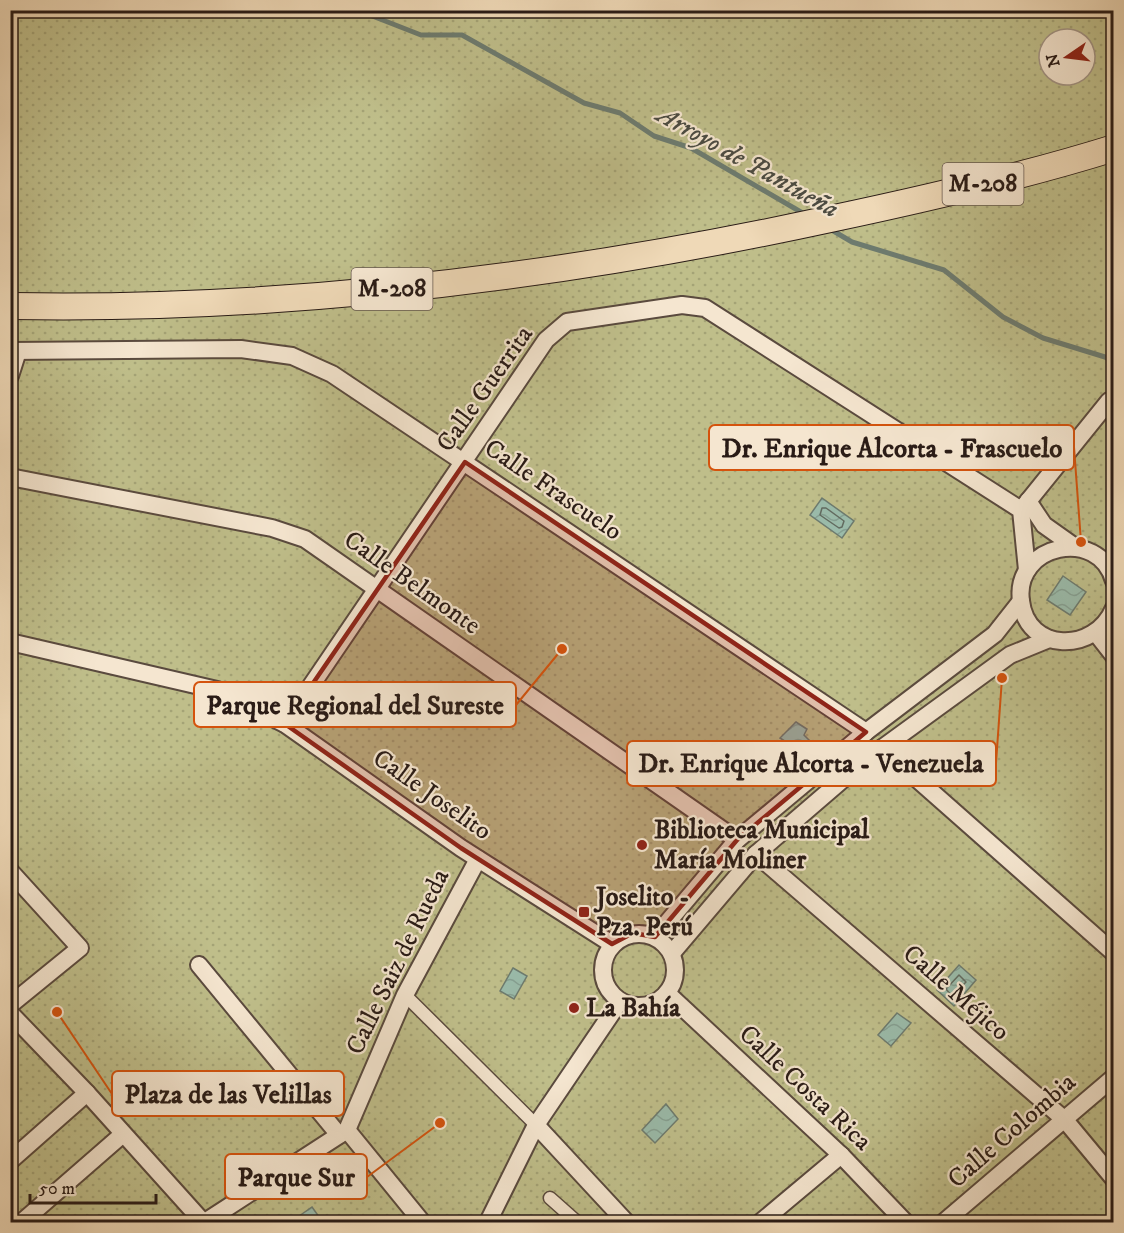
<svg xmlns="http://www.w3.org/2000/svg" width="1124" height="1233" font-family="'IM FELL DW Pica',serif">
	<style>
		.park { fill: url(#park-dots); stroke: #746c50; stroke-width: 1.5; fill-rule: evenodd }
		.water { fill: url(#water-waves); stroke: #6d7b6f; stroke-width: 1.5 }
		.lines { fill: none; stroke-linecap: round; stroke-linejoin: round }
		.shore { stroke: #626b60; stroke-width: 1.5 }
		.stream { stroke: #6d7b6f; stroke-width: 5 }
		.pedestrian-casing { stroke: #5a4a3e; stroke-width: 15 }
		.minor-casing { stroke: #5a4a3e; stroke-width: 20 }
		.primary-casing { stroke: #291b16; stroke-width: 28 }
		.pedestrian { stroke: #f5e6d0; stroke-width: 12 }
		.minor { stroke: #f5e6d0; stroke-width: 16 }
		.primary { stroke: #efd9b7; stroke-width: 26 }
		.marked { fill: #8f2418; fill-opacity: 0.2; stroke: #8f2418; stroke-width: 4.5; stroke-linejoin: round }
		.poi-dot { fill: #8f2418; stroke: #f5e6d0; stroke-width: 2 }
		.labels { text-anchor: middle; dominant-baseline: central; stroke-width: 4.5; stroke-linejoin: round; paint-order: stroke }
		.shield { fill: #f5e6d0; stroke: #66584e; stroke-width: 1.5 }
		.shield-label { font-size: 24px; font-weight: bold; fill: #291b16 }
		.street-label { font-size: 26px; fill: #291b16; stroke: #f5e6d0 }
		.poi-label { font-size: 26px; font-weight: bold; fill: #291b16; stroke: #f5e6d0; text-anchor: start }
		.water-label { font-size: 27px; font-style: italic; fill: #4b4b42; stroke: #f5e6d0 }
		.leader { fill: none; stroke: #d5530d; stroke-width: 2 }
		.callout-dot { fill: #d5530d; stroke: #f5e6d0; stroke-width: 2 }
		.callout { fill: #f5e6d0; stroke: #d5530d; stroke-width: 2 }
		.callout-label { font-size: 27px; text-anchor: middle; font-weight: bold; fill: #291b16 }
	</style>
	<defs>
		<pattern id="park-dots" width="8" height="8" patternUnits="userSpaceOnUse" patternTransform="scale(1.5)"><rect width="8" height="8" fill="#bfbe8a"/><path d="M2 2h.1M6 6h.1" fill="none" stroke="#a4a376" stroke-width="1.8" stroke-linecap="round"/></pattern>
		<pattern id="water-waves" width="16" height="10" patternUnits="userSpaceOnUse" patternTransform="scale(1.5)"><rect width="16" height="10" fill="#9abbaa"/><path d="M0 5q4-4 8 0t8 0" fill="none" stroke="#85a092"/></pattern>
	</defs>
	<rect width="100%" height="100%" fill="#efd9b7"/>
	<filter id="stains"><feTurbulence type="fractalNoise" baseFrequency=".00333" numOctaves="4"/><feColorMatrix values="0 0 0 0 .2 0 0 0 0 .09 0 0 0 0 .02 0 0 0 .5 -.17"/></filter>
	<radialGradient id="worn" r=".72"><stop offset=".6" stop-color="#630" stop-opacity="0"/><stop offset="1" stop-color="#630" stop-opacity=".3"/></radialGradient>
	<path class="park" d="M 11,11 L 1113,11 L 1113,1222 L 11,1222 ZM 1049,39 L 1085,39 L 1085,75 L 1049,75 Z"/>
	<g class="water">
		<path d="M 822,498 L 854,521 L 842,538 L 810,515 Z"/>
		<path d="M 1063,576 L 1086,592 L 1070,615 L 1047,600 Z"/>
		<path d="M 796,722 L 807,729 L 804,735 L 812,743 L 800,748 L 797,744 L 794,747 L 780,738 Z"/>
		<path d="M 959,965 L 976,980 L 954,1006 L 937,990 Z"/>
		<path d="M 513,968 L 527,976 L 514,999 L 500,991 Z"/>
		<path d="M 897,1013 L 911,1023 L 891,1046 L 878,1035 Z"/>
		<path d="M 666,1104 L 678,1119 L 655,1143 L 642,1130 Z"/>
		<path d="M 312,1207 L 322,1221 L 293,1222 L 292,1221 Z"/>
	</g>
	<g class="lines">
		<g class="shore">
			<path d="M 822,508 L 826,508 L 844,521 L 842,527 L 839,528 L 820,515 Z"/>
			<path d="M 959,975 L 966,982 L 952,996 L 946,989 Z"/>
		</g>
		<g class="stream">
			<path d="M 357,10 L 421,35 L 462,35 L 584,103 L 620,113 L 654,136 L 691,148 L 806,215"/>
			<path d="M 830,229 L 852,242 L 944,270 L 1003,317 L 1043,338 L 1105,357 L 1114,363"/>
		</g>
		<defs>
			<g id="pedestrian">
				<path d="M 405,995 L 536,1125"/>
				<path d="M 550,1198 L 577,1222"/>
			</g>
			<g id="minor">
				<path d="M 10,351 L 241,349 L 292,356 L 332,374 L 866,732"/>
				<path d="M 10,376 L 18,351"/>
				<path d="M 10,477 L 272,528 L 305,539 L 737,840"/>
				<path d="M 1028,501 L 1044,525 L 1075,547"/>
				<path d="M 1021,510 L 1109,401"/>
				<path d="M 1114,581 C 1099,526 1013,544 1021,601 C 1027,653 1095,654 1114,608"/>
				<path d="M 1096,633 L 1114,656"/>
				<path d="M 10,642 L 217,690 L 285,724 L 461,848 L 612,944"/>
				<path d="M 285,724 L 546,340 L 567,322 L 682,305 L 705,308 L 1021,510 L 1027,570"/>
				<path d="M 882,748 L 1114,953"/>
				<path d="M 756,854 L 1065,1120 L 1114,1179"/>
				<path d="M 10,871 L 80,948 L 10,1005"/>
				<circle cx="639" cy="970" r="36"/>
				<path d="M 655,937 L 737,840 L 866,732 L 995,634 L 1021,601"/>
				<path d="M 672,953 L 756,854 L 863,762 L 1010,655 L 1049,639"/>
				<path d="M 199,965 L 339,1135"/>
				<path d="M 667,993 L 841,1155 L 905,1222"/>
				<path d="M 10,1013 L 87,1093 L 203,1222"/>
				<path d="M 536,1125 L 626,1222"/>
				<path d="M 347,1130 L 422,1222"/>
				<path d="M 10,1161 L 87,1093"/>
				<path d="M 22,1222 L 123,1134"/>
				<path d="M 205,1222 L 347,1130 L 405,995 L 478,859"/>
				<path d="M 488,1222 L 536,1125 L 620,1001"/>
				<path d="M 761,1222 L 841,1155"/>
				<path d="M 944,1222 L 1114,1077"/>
			</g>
			<path id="primary" d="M 10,306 C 285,311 562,277 830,219 C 925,199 1021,177 1114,148"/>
		</defs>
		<use href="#pedestrian" class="pedestrian-casing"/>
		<use href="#minor" class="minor-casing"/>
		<use href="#primary" class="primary-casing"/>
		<use href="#pedestrian" class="pedestrian"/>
		<use href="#minor" class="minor"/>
		<use href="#primary" class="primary"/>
	</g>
	<path class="marked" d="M 465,462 L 866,732 L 737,840 L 655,937 L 633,933 L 612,944 L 461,848 L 285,724 Z"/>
	<g class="poi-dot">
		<circle cx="642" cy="845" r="6"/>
		<rect x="578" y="906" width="12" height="12" rx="3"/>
		<circle cx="574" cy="1008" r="6"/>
	</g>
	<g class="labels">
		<g class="shield">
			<rect x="942.5" y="163" width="81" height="42" rx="4.5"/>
			<rect x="351.5" y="268" width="81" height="42" rx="4.5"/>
		</g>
		<g class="shield-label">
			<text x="983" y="184">M-208</text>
			<text x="392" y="289">M-208</text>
		</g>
		<g class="street-label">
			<text transform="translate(485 389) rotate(-55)">Calle Guerrita</text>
			<text transform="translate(553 490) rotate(34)">Calle Frascuelo</text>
			<text transform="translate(412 583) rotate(35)">Calle Belmonte</text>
			<text transform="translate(432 795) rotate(35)">Calle Joselito</text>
			<text transform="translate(398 962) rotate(-64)">Calle Saiz de Rueda</text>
			<text transform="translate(956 993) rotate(41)">Calle Méjico</text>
			<text transform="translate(805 1088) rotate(43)">Calle Costa Rica</text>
			<text transform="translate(1012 1131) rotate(-41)">Calle Colombia</text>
		</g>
		<g class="poi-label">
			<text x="654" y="830">Biblioteca Municipal<tspan x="654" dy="30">María Moliner</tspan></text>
			<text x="596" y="897">Joselito -<tspan x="596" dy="30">Pza. Perú</tspan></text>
			<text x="586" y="1008">La Bahía</text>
		</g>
		<g class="water-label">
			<text transform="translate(748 162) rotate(29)">Arroyo de Pantueña</text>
		</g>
	</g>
	<path class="leader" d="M1081 542L1074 447M562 649L516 705M1002 678L996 763M57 1012L112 1094M440 1123L367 1177"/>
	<g class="callout-dot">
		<circle cx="1081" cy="542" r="6"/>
		<circle cx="562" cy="649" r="6"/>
		<circle cx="1002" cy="678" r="6"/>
		<circle cx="57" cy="1012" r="6"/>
		<circle cx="440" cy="1123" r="6"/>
	</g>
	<g class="callout">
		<rect x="709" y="425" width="365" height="45" rx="6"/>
		<rect x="194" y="682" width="322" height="45" rx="6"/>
		<rect x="627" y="741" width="369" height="45" rx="6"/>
		<rect x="112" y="1071" width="232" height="45" rx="6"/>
		<rect x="225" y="1154" width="142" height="45" rx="6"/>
	</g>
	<g class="callout-label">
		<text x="892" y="457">Dr. Enrique Alcorta - Frascuelo</text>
		<text x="355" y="714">Parque Regional del Sureste</text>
		<text x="811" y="772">Dr. Enrique Alcorta - Venezuela</text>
		<text x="228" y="1103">Plaza de las Velillas</text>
		<text x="296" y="1186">Parque Sur</text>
	</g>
	<rect width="1124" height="1233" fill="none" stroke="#efd9b7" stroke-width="36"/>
	<rect x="12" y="12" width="1100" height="1209" fill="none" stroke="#291b16" stroke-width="3"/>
	<rect x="18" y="18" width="1088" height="1197" fill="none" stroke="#291b16" stroke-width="1.5"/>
	<g transform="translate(1067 57) rotate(256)"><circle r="28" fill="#f5e6d0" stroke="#a39586" stroke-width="1.5"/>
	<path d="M0-4.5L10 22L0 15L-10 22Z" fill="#8f2418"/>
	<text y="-9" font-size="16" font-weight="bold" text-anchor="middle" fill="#291b16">N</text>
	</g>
	<path d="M30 1194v9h126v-9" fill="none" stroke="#291b16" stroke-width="3"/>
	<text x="39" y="1194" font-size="18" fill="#291b16" stroke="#f5e6d0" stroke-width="4.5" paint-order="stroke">50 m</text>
	<rect width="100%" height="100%" filter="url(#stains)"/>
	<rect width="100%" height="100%" fill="url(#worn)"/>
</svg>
